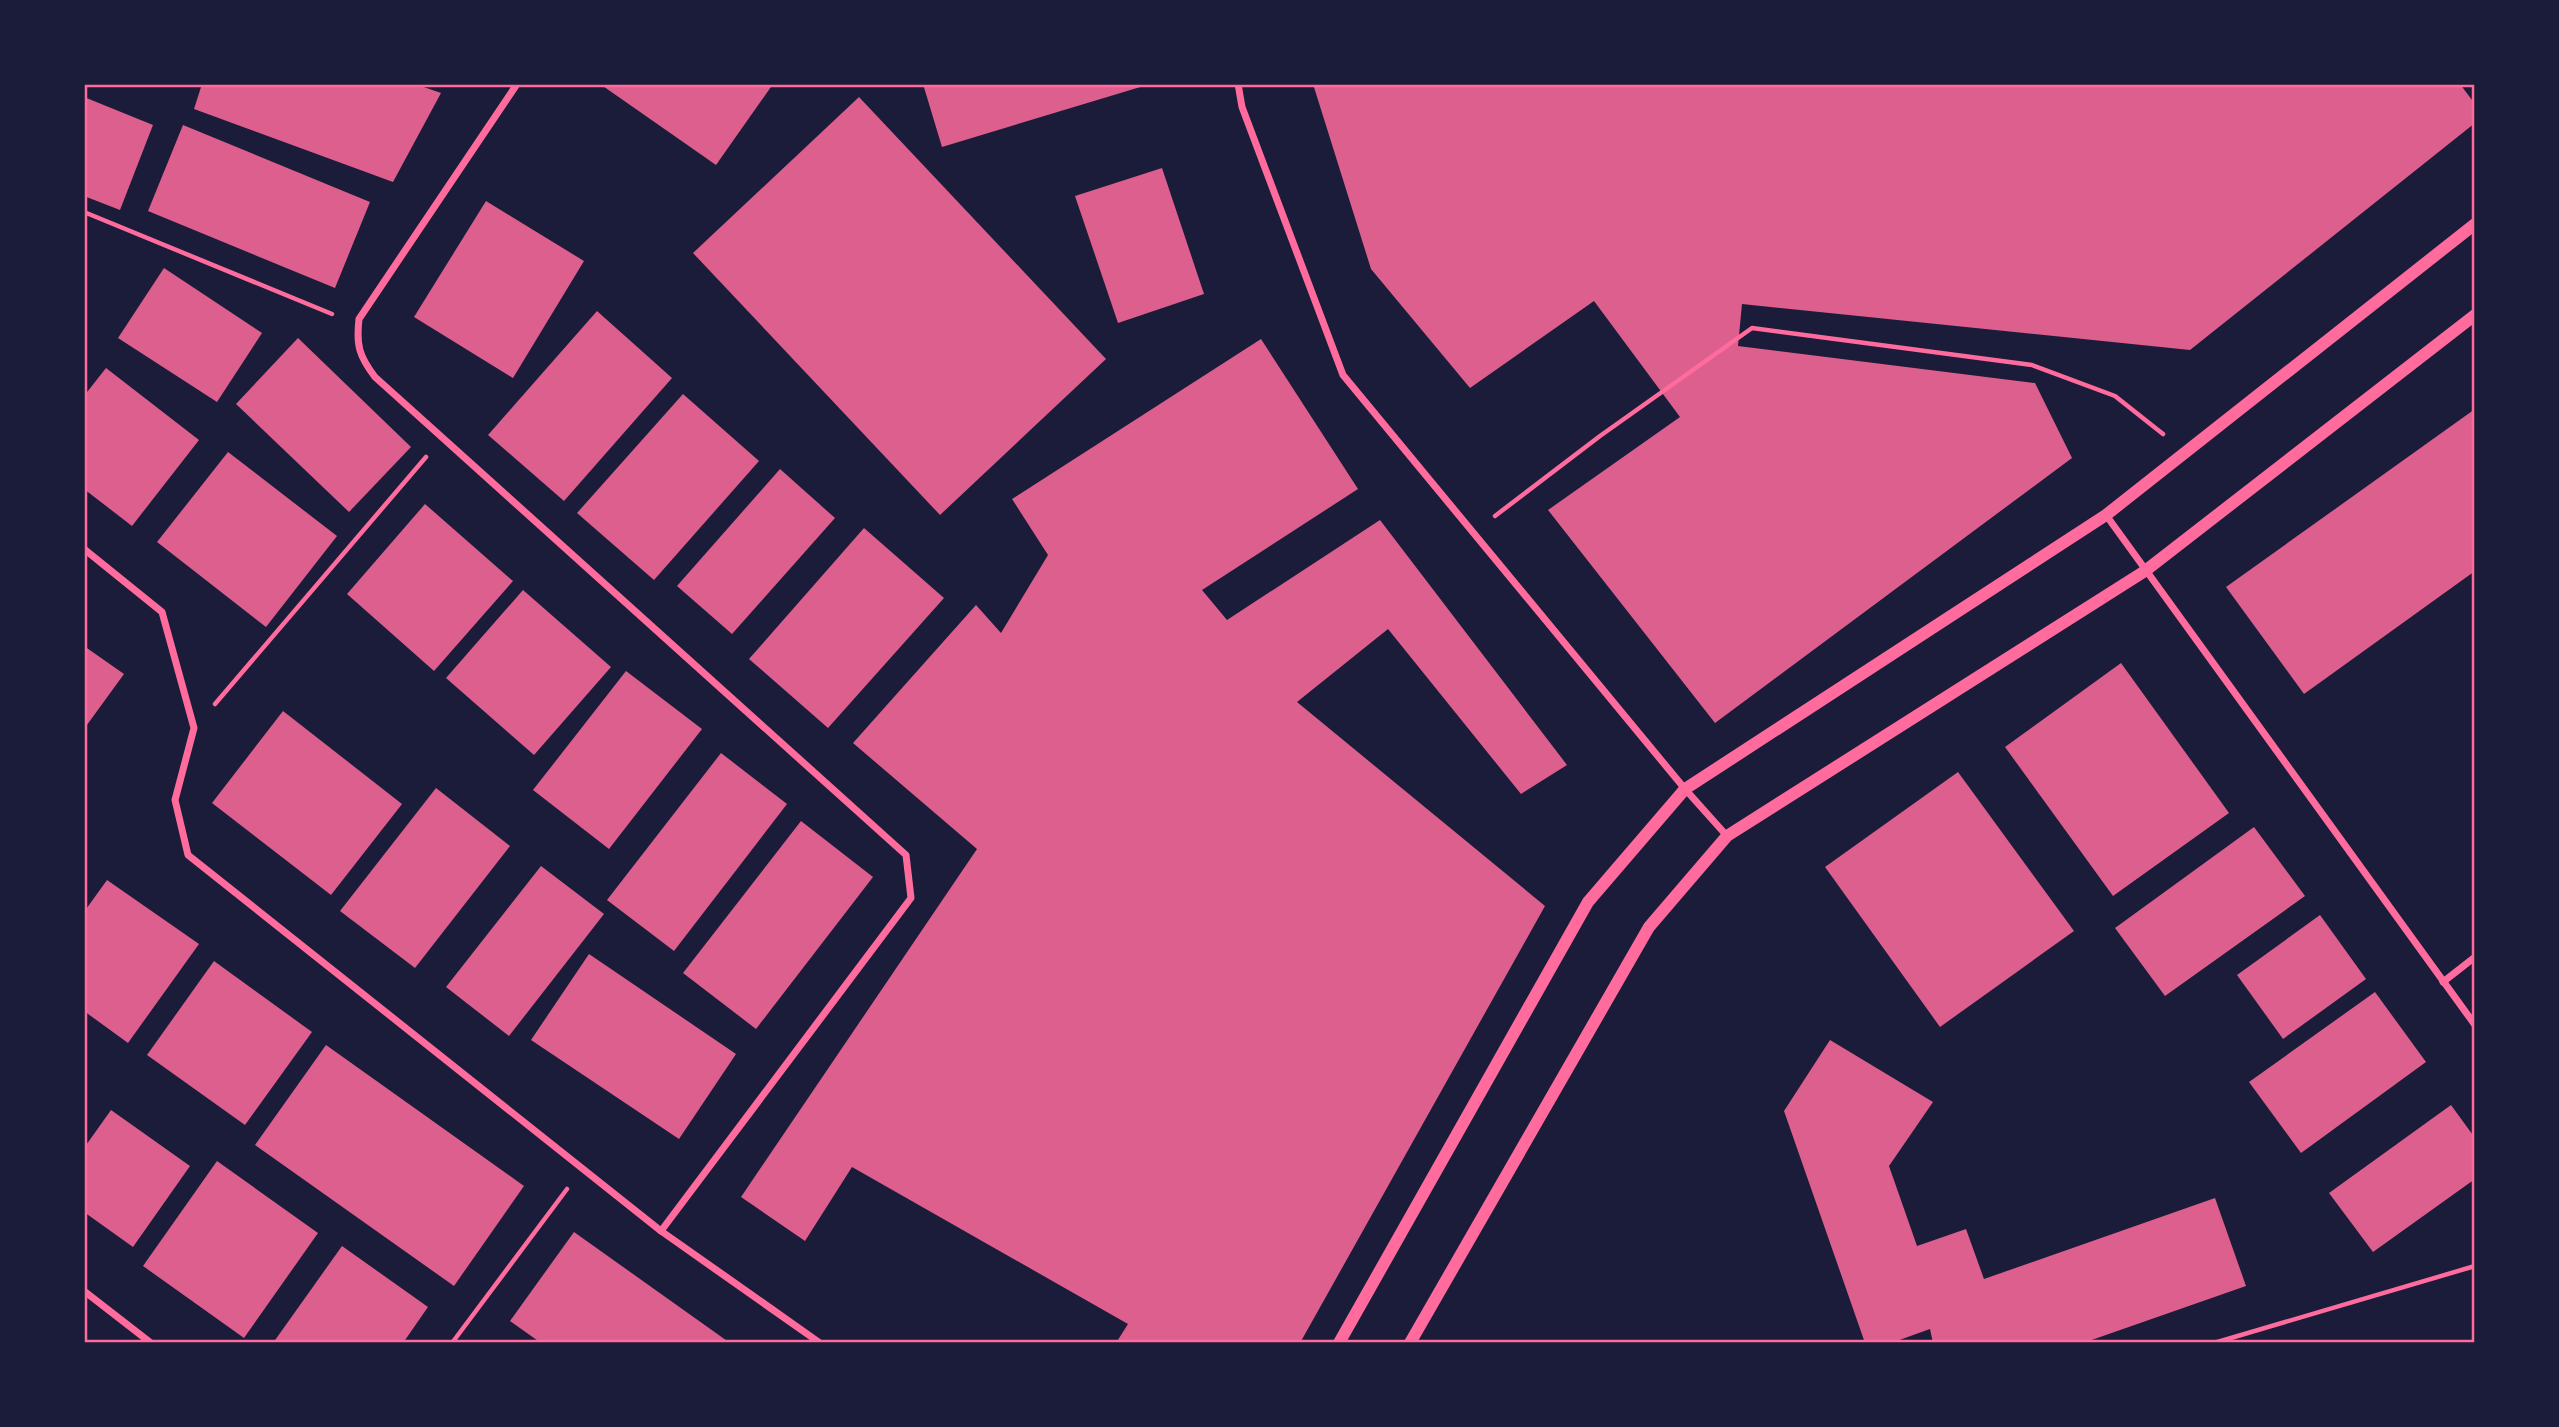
<svg xmlns="http://www.w3.org/2000/svg" width="2559" height="1427" font-family="'Libre Baskerville',serif">
	<style>
		.building { fill: #dd5f8e }
		.lines { fill: none; stroke-linecap: round; stroke-linejoin: round }
		.path { stroke: #ff6b9d; stroke-width: 4.5 }
		.minor { stroke: #ff6b9d; stroke-width: 7 }
		.tertiary { stroke: #ff6b9d; stroke-width: 12 }
		.neatline { fill: none; stroke: #ff6b9d; stroke-width: 2.5 }
	</style>
	<rect width="100%" height="100%" fill="#1b1b3a"/>
	<g class="building">
		<path d="M 202,84 L 415,84 L 441,93 L 393,182 L 194,109 Z"/>
		<path d="M 600,84 L 773,84 L 716,165 Z"/>
		<path d="M 923,84 L 1147,84 L 1147,85 L 942,147 Z"/>
		<path d="M 1313,84 L 2460,84 L 2475,104 L 2475,123 L 2190,350 L 1742,304 L 1738,346 L 2035,383 L 2072,458 L 1715,723 L 1548,510 L 1680,417 L 1594,301 L 1470,388 L 1371,269 Z"/>
		<path d="M 84,97 L 153,125 L 120,210 L 84,196 Z"/>
		<path d="M 859,97 L 1106,359 L 940,515 L 693,253 Z"/>
		<path d="M 183,125 L 370,202 L 335,288 L 148,211 Z"/>
		<path d="M 1162,168 L 1204,294 L 1118,323 L 1075,196 Z"/>
		<path d="M 486,201 L 584,261 L 513,378 L 414,317 Z"/>
		<path d="M 164,268 L 262,333 L 217,402 L 118,338 Z"/>
		<path d="M 597,311 L 672,378 L 564,501 L 488,435 Z"/>
		<path d="M 298,338 L 411,447 L 349,512 L 236,404 Z"/>
		<path d="M 1261,339 L 1358,489 L 1202,590 L 1227,620 L 1380,520 L 1567,765 L 1521,794 L 1388,629 L 1297,702 L 1545,906 L 1300,1343 L 1116,1343 L 1128,1324 L 852,1167 L 805,1241 L 741,1197 L 977,849 L 853,743 L 976,605 L 1001,633 L 1048,555 L 1012,499 Z"/>
		<path d="M 106,368 L 199,440 L 132,526 L 84,489 L 84,396 Z"/>
		<path d="M 683,394 L 759,461 L 654,580 L 577,513 Z"/>
		<path d="M 2475,409 L 2475,571 L 2304,694 L 2226,587 Z"/>
		<path d="M 228,452 L 337,536 L 266,627 L 157,542 Z"/>
		<path d="M 780,469 L 835,518 L 732,634 L 677,586 Z"/>
		<path d="M 425,504 L 513,581 L 434,671 L 347,594 Z"/>
		<path d="M 864,528 L 944,598 L 828,728 L 749,659 Z"/>
		<path d="M 523,590 L 611,667 L 534,755 L 446,678 Z"/>
		<path d="M 84,646 L 124,674 L 84,729 Z"/>
		<path d="M 2121,663 L 2229,813 L 2113,896 L 2005,747 Z"/>
		<path d="M 626,671 L 702,729 L 609,849 L 533,790 Z"/>
		<path d="M 283,711 L 402,804 L 331,895 L 212,803 Z"/>
		<path d="M 721,753 L 787,804 L 674,951 L 607,900 Z"/>
		<path d="M 1958,772 L 2074,931 L 1940,1027 L 1825,867 Z"/>
		<path d="M 436,788 L 510,846 L 415,968 L 340,911 Z"/>
		<path d="M 801,821 L 873,877 L 756,1029 L 683,973 Z"/>
		<path d="M 2254,827 L 2305,896 L 2165,996 L 2115,928 Z"/>
		<path d="M 541,866 L 604,914 L 509,1036 L 446,987 Z"/>
		<path d="M 107,880 L 199,944 L 128,1043 L 84,1011 L 84,912 Z"/>
		<path d="M 2320,915 L 2366,979 L 2283,1039 L 2237,975 Z"/>
		<path d="M 589,954 L 736,1054 L 679,1139 L 531,1040 Z"/>
		<path d="M 214,961 L 312,1032 L 245,1125 L 147,1055 Z"/>
		<path d="M 2375,992 L 2426,1062 L 2301,1153 L 2249,1082 Z"/>
		<path d="M 1830,1040 L 1933,1102 L 1889,1166 L 1917,1246 L 1966,1229 L 1984,1279 L 2215,1198 L 2246,1286 L 2083,1343 L 1933,1343 L 1930,1329 L 1891,1343 L 1865,1343 L 1784,1111 Z"/>
		<path d="M 326,1045 L 524,1186 L 454,1286 L 255,1145 Z"/>
		<path d="M 2451,1105 L 2475,1138 L 2475,1179 L 2373,1252 L 2329,1193 Z"/>
		<path d="M 111,1110 L 190,1166 L 133,1247 L 84,1212 L 84,1148 Z"/>
		<path d="M 217,1161 L 318,1233 L 244,1338 L 143,1266 Z"/>
		<path d="M 574,1232 L 730,1343 L 541,1343 L 510,1321 Z"/>
		<path d="M 342,1246 L 428,1307 L 403,1343 L 273,1343 Z"/>
	</g>
	<g class="lines">
		<g class="path">
			<path d="M 84,212 L 332,314"/>
			<path d="M 1495,516 L 1600,436 L 1752,328 L 2032,365 L 2115,396 L 2163,434"/>
			<path d="M 215,704 L 426,457"/>
			<path d="M 452,1343 L 567,1189"/>
			<path d="M 2214,1343 L 2475,1266"/>
		</g>
		<g class="minor">
			<path d="M 517,84 L 359,319 C 356,345 359,356 375,377 L 906,855 L 911,898 L 661,1231"/>
			<path d="M 1238,84 L 1242,107 L 1343,375 L 1685,789 L 1727,836"/>
			<path d="M 2106,515 L 2475,1025"/>
			<path d="M 84,549 L 162,612 L 194,728 L 175,800 L 188,855 L 661,1231 L 820,1343"/>
			<path d="M 2443,982 L 2475,957"/>
			<path d="M 84,1291 L 151,1343"/>
		</g>
		<g class="tertiary">
			<path d="M 1339,1343 L 1588,902 L 1685,789 L 2106,515 L 2475,224"/>
			<path d="M 1410,1343 L 1649,927 L 1727,836 L 2145,571 L 2475,315"/>
		</g>
	</g>
	<rect width="2559" height="1427" fill="none" stroke="#1b1b3a" stroke-width="172"/>
	<rect x="86" y="86" width="2387" height="1255" class="neatline"/>
</svg>
